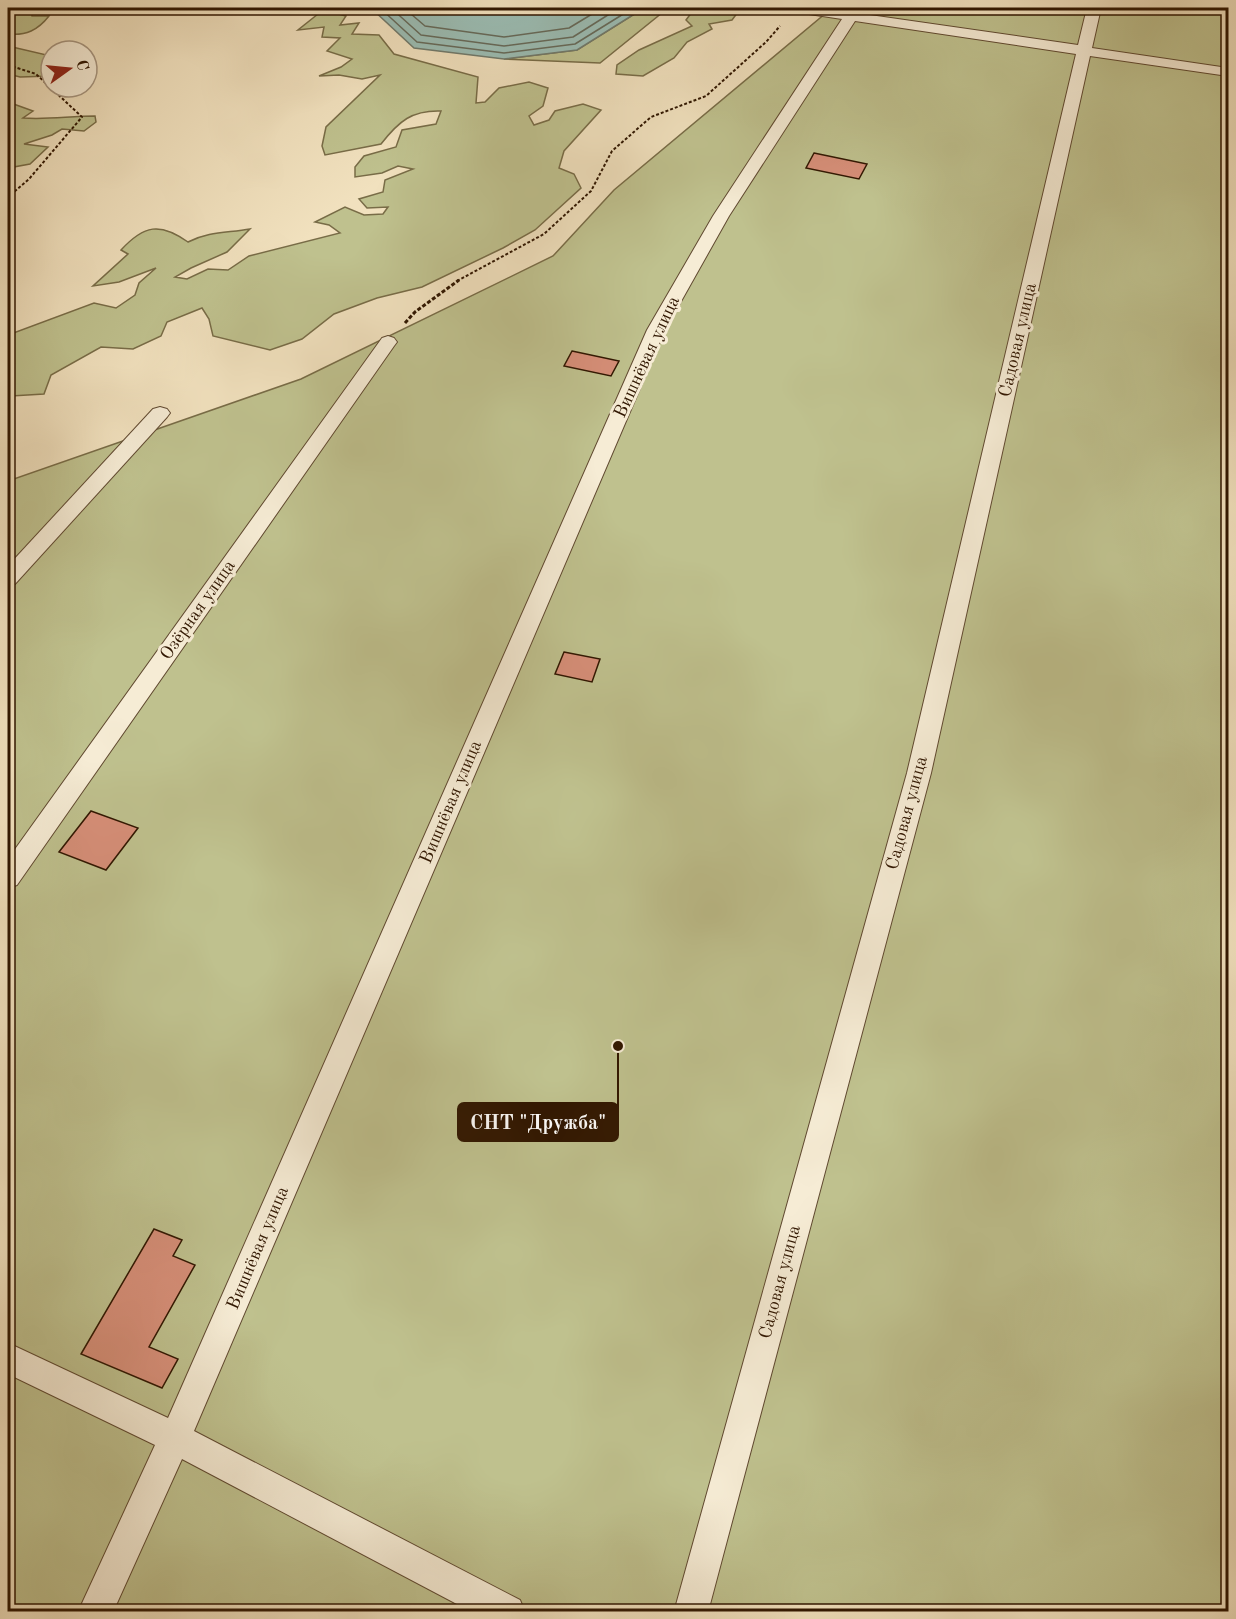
<svg xmlns="http://www.w3.org/2000/svg" width="1236" height="1619" font-family="'Old Standard TT',serif">
	<style>
		.green { fill: #bfc18e; stroke: #786c47; stroke-width: 1.5 }
		.water { fill: #9bbdb4; stroke: #707a6c; stroke-width: 1.5 }
		.lines { fill: none; stroke-linecap: round; stroke-linejoin: round }
		.shore { stroke: #666a5a; stroke-width: 1.5 }
		.building { fill: #d78f79; stroke: #301600; stroke-width: 1.5 }
		.lane-casing { stroke: #604930; stroke-width: 2 }
		.path-far1 { stroke: #301600; stroke-width: 2; stroke-dasharray: 3 2; stroke-linecap: butt }
		.path { stroke: #301600; stroke-width: 3; stroke-dasharray: 4 2; stroke-linecap: butt }
		.lane { fill: #f6ecd5; fill-rule: evenodd }
		.labels { text-anchor: middle; dominant-baseline: central; stroke-width: 6; stroke-linejoin: round; paint-order: stroke }
		.street-label { font-size: 18px; fill: #301600; stroke: #f6ecd5 }
		.leader { fill: none; stroke: #301600; stroke-width: 2 }
		.callout-dot { fill: #301600; stroke: #f6ecd5; stroke-width: 2 }
		.callout { fill: #301600; stroke: #301600; stroke-width: 2 }
		.callout-label { font-size: 20px; text-anchor: middle; font-weight: bold; fill: #fff }
	</style>
	<rect width="100%" height="100%" fill="#f1e1be"/>
	<filter id="stains"><feTurbulence type="fractalNoise" baseFrequency=".00333" numOctaves="4"/><feColorMatrix values="0 0 0 0 .2 0 0 0 0 .09 0 0 0 0 .02 0 0 0 .5 -.17"/></filter>
	<radialGradient id="worn" r=".72"><stop offset=".6" stop-color="#630" stop-opacity="0"/><stop offset="1" stop-color="#630" stop-opacity=".3"/></radialGradient>
	<g class="green">
		<path d="M 8,8 L 31,8 L 32,16 L 49,16 C 38,30 26,36 8,34 Z"/>
		<path d="M 644,8 L 668,8 L 600,63 L 504,59 L 577,50 Z"/>
		<path d="M 710,8 L 741,8 L 732,20 L 709,24 L 712,29 L 687,42 L 674,58 L 643,76 L 616,74 L 617,65 L 639,50 L 692,26 L 686,20 L 692,12 Z"/>
		<path d="M 832,8 L 1228,8 L 1228,1611 L 8,1611 L 8,481 L 301,379 L 553,256 L 614,190 Z"/>
		<path d="M 323,10 L 346,16 L 340,25 L 359,23 L 352,34 L 379,35 L 394,54 L 478,77 L 476,103 L 485,102 L 499,88 L 529,82 L 548,88 L 543,106 L 529,116 L 534,125 L 549,120 L 555,111 L 583,104 L 601,110 L 564,151 L 559,168 L 574,174 L 581,188 L 535,230 L 503,248 L 422,287 L 377,298 L 334,314 L 302,339 L 270,350 L 213,336 L 209,319 L 202,308 L 167,322 L 161,336 L 133,349 L 101,347 L 51,375 L 44,394 L 11,396 C 6,384 6,375 14,364 L 8,363 L 8,335 L 94,303 L 116,308 L 135,295 L 139,283 L 156,268 L 119,282 L 93,286 L 128,254 L 121,250 C 144,225 160,222 188,242 C 209,231 228,233 250,229 L 227,252 L 191,268 L 175,277 L 187,279 L 208,269 L 228,270 L 249,256 L 340,233 L 329,225 L 315,222 L 345,207 L 364,215 L 383,214 L 388,207 L 367,208 L 359,199 L 383,192 L 385,180 L 413,169 L 398,166 L 382,173 L 355,177 L 355,167 L 364,156 L 396,147 L 402,130 L 436,124 L 441,111 C 412,110 399,121 381,144 L 325,155 L 322,146 L 326,127 L 380,75 L 362,79 L 339,75 L 319,76 L 341,67 L 352,59 L 327,51 L 340,38 L 322,37 L 324,27 L 298,30 Z"/>
		<path d="M 8,46 L 51,56 L 51,76 L 20,77 L 8,74 Z"/>
		<path d="M 8,102 L 33,111 L 23,118 C 47,120 70,116 95,116 L 96,122 L 84,131 L 62,129 L 52,135 L 24,144 L 48,147 L 30,164 L 8,168 Z"/>
	</g>
	<path class="water" d="M 371,8 L 644,8 L 577,50 L 504,59 L 414,48 Z"/>
	<g class="lines">
		<g class="shore">
			<path d="M 380,8 L 417,42 L 504,53 L 575,44 L 633,8"/>
			<path d="M 391,8 L 421,35 L 504,46 L 573,37 L 619,8"/>
			<path d="M 404,8 L 425,26 L 504,37 L 569,28 L 602,8"/>
		</g>
	</g>
	<g class="building">
		<path d="M 1121,8 L 1141,8 L 1140,13 L 1120,10 Z"/>
		<path d="M 814,153 L 867,164 L 859,179 L 806,168 Z"/>
		<path d="M 572,351 L 619,361 L 611,376 L 564,366 Z"/>
		<path d="M 564,652 L 600,659 L 592,682 L 555,674 Z"/>
		<path d="M 91,811 L 138,828 L 106,870 L 59,852 Z"/>
		<path d="M 154,1229 L 182,1240 L 173,1256 L 195,1265 L 149,1347 L 178,1359 L 162,1388 L 81,1354 Z"/>
	</g>
	<g class="lines">
		<defs>
			<g id="lane">
				<path d="M 789,8 L 821,8 L 1078,45 L 1087,8 L 1101,8 L 1092,48 L 1228,68 L 1228,76 L 1090,56 L 931,773 L 708,1612 L 674,1612 L 907,773 L 1076,54 L 855,21 L 729,216 L 665,330 L 194,1431 L 520,1600 L 525,1612 L 472,1612 L 182,1459 L 113,1612 L 78,1612 L 155,1445 L 8,1374 L 8,1343 L 168,1418 L 647,330 L 713,216 L 842,19 L 796,12 Z"/>
				<path d="M 388,336 L 394,338 L 397,342 L 394,346 L 17,885 L 8,888 L 8,859 L 382,338 Z"/>
				<path d="M 160,407 L 167,409 L 170,413 L 167,417 L 15,584 L 8,586 L 8,566 L 153,409 Z"/>
			</g>
		</defs>
		<use href="#lane" class="lane-casing"/>
		<g class="path-far1">
			<path d="M 8,65 L 36,74 L 82,117 L 29,179 L 8,197"/>
			<path d="M 457,281 L 544,234 L 591,191 L 612,151 L 651,117 L 706,96 L 766,42 L 780,26"/>
		</g>
		<path class="path" d="M 405,323 L 415,312 L 459,280"/>
		<use href="#lane" class="lane"/>
	</g>
	<g class="labels">
		<g class="street-label">
			<text transform="translate(1018 340) rotate(-77)">Садовая улица</text>
			<text transform="translate(647 357) rotate(-65)">Вишнёвая улица</text>
			<text transform="translate(198 610) rotate(-55)">Озёрная улица</text>
			<text transform="translate(451 802) rotate(-67)">Вишнёвая улица</text>
			<text transform="translate(907 813) rotate(-75)">Садовая улица</text>
			<text transform="translate(258 1248) rotate(-67)">Вишнёвая улица</text>
			<text transform="translate(780 1282) rotate(-75)">Садовая улица</text>
		</g>
	</g>
	<path class="leader" d="M618 1046L618 1122"/>
	<circle class="callout-dot" cx="618" cy="1046" r="6"/>
	<rect class="callout" x="458" y="1103" width="160" height="38" rx="6"/>
	<g class="callout-label">
		<text x="538" y="1129">СНТ "Дружба"</text>
	</g>
	<rect width="1236" height="1619" fill="none" stroke="#f1e1be" stroke-width="30"/>
	<rect x="9" y="9" width="1218" height="1601" fill="none" stroke="#301600" stroke-width="3"/>
	<rect x="15" y="15" width="1206" height="1589" fill="none" stroke="#301600" stroke-width="1.5"/>
	<g transform="translate(69 69) rotate(75)"><circle r="28" fill="#f6ecd5" stroke="#a79680" stroke-width="1.5"/>
	<path d="M0-4.5L10 22L0 15L-10 22Z" fill="#8f2418"/>
	<text y="-9" font-size="16" font-weight="bold" text-anchor="middle" fill="#301600">С</text>
	</g>
	<rect width="100%" height="100%" filter="url(#stains)"/>
	<rect width="100%" height="100%" fill="url(#worn)"/>
</svg>
